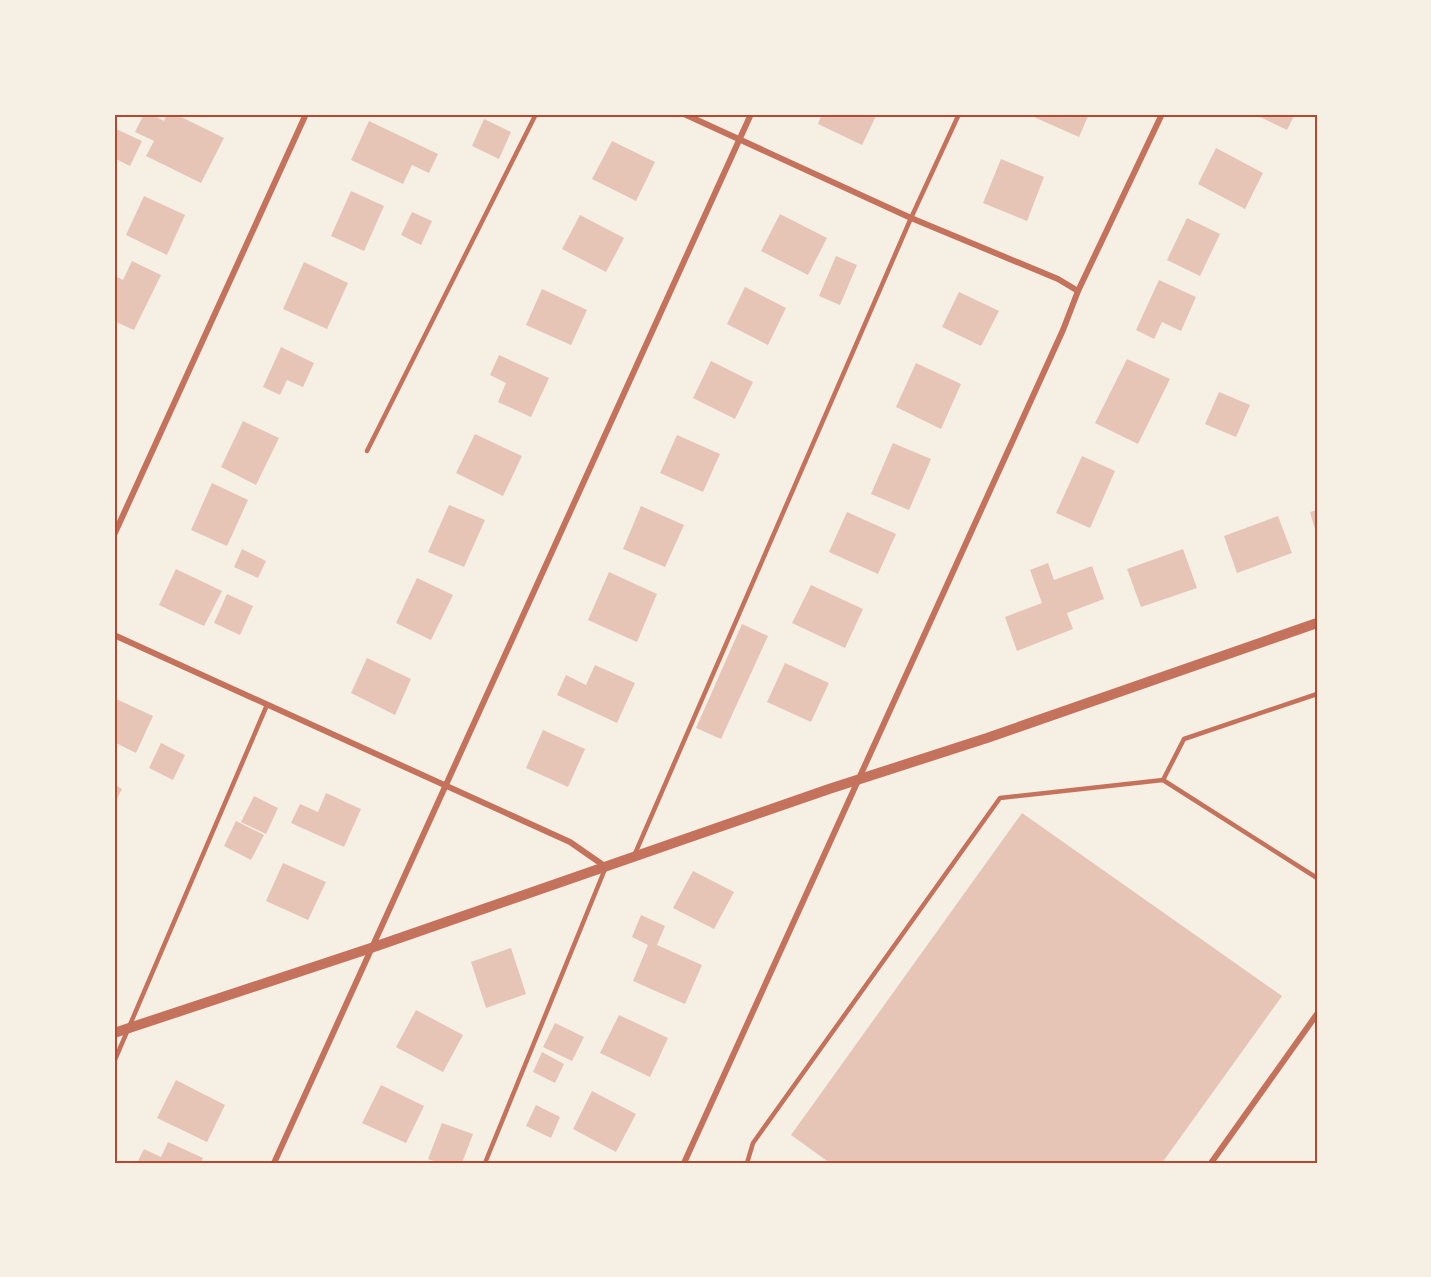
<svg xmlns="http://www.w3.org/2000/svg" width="1431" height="1277" font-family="'Source Serif 4',serif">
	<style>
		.building { fill: #e6c5b7 }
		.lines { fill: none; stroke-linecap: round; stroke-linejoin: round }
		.service { stroke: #c5725c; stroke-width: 4.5 }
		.minor { stroke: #c5725c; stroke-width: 6 }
		.tertiary { stroke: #c5725c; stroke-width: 10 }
		.neatline { fill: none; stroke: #b5482f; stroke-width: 2 }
	</style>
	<rect width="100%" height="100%" fill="#f6efe4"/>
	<g class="building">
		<path d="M 144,114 L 151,114 L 164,121 L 167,114 L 175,114 L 224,138 L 201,183 L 146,156 L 154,141 L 135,132 Z"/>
		<path d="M 822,114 L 877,114 L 862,145 L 818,124 Z"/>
		<path d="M 1027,114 L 1089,114 L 1079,137 Z"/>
		<path d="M 1254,114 L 1295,114 L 1287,130 Z"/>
		<path d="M 484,119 L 511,132 L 499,159 L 472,146 Z"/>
		<path d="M 369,121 L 438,154 L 429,173 L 412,165 L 403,184 L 351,160 Z"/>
		<path d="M 114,128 L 142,141 L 130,166 L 114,158 Z"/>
		<path d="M 612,141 L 655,162 L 636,201 L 592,179 Z"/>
		<path d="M 1216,148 L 1263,173 L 1245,209 L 1198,184 Z"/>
		<path d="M 1001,159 L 1044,177 L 1027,221 L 983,203 Z"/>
		<path d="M 351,191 L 384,206 L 364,251 L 331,236 Z"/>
		<path d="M 144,196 L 185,215 L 167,255 L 126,235 Z"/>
		<path d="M 412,212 L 432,221 L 421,245 L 401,235 Z"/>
		<path d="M 780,214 L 827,238 L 808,275 L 761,251 Z"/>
		<path d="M 580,215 L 624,238 L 606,272 L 562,249 Z"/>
		<path d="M 1187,218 L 1220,234 L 1200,276 L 1167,260 Z"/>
		<path d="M 836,256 L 857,265 L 840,305 L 819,296 Z"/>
		<path d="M 132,261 L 161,275 L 134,330 L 114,321 L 114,275 L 123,280 Z"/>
		<path d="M 304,262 L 348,283 L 327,329 L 283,309 Z"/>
		<path d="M 1159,280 L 1196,297 L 1181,331 L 1162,322 L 1154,339 L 1136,330 Z"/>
		<path d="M 745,287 L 786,308 L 768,345 L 727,324 Z"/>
		<path d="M 542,289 L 587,310 L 571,345 L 526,325 Z"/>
		<path d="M 959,292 L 999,311 L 981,346 L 942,327 Z"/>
		<path d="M 281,347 L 314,363 L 303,387 L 287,380 L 280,395 L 263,387 Z"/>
		<path d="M 499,355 L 549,378 L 531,417 L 498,402 L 506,383 L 490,375 Z"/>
		<path d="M 1127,359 L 1170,379 L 1138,444 L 1095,423 Z"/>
		<path d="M 711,361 L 753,382 L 735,419 L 693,398 Z"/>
		<path d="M 916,363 L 961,384 L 941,429 L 896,407 Z"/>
		<path d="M 1219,392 L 1250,405 L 1236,437 L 1205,424 Z"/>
		<path d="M 243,421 L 279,438 L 256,485 L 221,467 Z"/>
		<path d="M 475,434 L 522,456 L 503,496 L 456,473 Z"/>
		<path d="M 677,435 L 720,454 L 703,492 L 660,473 Z"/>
		<path d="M 893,443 L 931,459 L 909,510 L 871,494 Z"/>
		<path d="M 1082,456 L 1115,471 L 1090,528 L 1056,513 Z"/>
		<path d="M 212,483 L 248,500 L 227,546 L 191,530 Z"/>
		<path d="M 449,505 L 485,520 L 464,567 L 428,552 Z"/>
		<path d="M 641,506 L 684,525 L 665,567 L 623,549 Z"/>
		<path d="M 1317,510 L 1317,532 L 1316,533 L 1310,512 Z"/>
		<path d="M 847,512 L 896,534 L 878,574 L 829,552 Z"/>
		<path d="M 1278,516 L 1292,553 L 1237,573 L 1224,536 Z"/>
		<path d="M 242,549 L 266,561 L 258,578 L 234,567 Z"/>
		<path d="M 1183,549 L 1197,588 L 1141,607 L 1127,569 Z"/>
		<path d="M 1048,563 L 1054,580 L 1092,566 L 1104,599 L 1067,613 L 1073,629 L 1017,651 L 1005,617 L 1042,603 L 1030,570 Z"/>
		<path d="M 176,569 L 222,591 L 204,626 L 159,605 Z"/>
		<path d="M 609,572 L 657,594 L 637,642 L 588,620 Z"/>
		<path d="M 417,578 L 453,595 L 431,640 L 396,623 Z"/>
		<path d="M 811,585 L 863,609 L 845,648 L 792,623 Z"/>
		<path d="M 227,594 L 253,606 L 240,635 L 214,623 Z"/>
		<path d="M 742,624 L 768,636 L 721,739 L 696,728 Z"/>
		<path d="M 367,658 L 411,679 L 395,715 L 351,693 Z"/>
		<path d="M 785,663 L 829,683 L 811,722 L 767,702 Z"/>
		<path d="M 595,665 L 635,683 L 617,723 L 557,695 L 566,675 L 586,685 Z"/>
		<path d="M 114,698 L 153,716 L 136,753 L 114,742 Z"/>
		<path d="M 543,730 L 585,749 L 568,787 L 526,768 Z"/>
		<path d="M 161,743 L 185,755 L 173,780 L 149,768 Z"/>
		<path d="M 114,784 L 122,789 L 114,805 Z"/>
		<path d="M 326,793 L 361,809 L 344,847 L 291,823 L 300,804 L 318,812 Z"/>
		<path d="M 254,796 L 278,808 L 266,834 L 241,822 Z"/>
		<path d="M 1022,813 L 1282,996 L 1162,1163 L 830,1163 L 791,1135 Z"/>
		<path d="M 236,821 L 264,835 L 251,860 L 224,846 Z"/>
		<path d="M 283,863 L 326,882 L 308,920 L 266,901 Z"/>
		<path d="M 693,871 L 734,892 L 714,929 L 673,908 Z"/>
		<path d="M 641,915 L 665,926 L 657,945 L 702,965 L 685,1004 L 633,981 L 648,945 L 632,937 Z"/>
		<path d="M 511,948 L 526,994 L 486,1008 L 471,962 Z"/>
		<path d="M 416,1010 L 463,1035 L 443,1072 L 396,1047 Z"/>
		<path d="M 619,1015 L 668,1038 L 650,1077 L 600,1053 Z"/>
		<path d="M 555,1023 L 584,1037 L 572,1061 L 543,1047 Z"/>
		<path d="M 542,1052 L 564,1064 L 555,1083 L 533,1072 Z"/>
		<path d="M 176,1080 L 225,1105 L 207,1142 L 157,1118 Z"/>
		<path d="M 381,1085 L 424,1106 L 406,1143 L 362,1123 Z"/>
		<path d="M 592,1091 L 636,1114 L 616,1152 L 573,1129 Z"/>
		<path d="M 536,1105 L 560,1117 L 551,1138 L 526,1126 Z"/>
		<path d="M 442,1123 L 473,1134 L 462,1163 L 439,1163 L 428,1159 Z"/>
		<path d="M 168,1142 L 203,1158 L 201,1163 L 137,1163 L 144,1149 L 161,1157 Z"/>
	</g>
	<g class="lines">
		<g class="service">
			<path d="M 367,451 L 536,114"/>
			<path d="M 1163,780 L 1184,739 L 1317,694"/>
			<path d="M 634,856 L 911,218 L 959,114"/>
			<path d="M 114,1062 L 267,705"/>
			<path d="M 485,1163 L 605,869"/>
			<path d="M 747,1163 L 753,1143 L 1000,798 L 1163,780 L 1317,878"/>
		</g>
		<g class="minor">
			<path d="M 684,114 L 911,218 L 1058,279 L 1078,291"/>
			<path d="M 114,535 L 306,114"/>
			<path d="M 114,635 L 570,842 L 606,867"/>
			<path d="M 274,1163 L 751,114"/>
			<path d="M 684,1163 L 1063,330 L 1078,291 L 1162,114"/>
			<path d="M 1211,1163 L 1317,1014"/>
		</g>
		<path class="tertiary" d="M 114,1033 L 371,948 L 829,789 L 987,738 L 1317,623"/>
	</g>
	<rect width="1431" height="1277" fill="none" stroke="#f6efe4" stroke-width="231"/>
	<rect x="116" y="116" width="1200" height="1046" class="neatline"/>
</svg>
